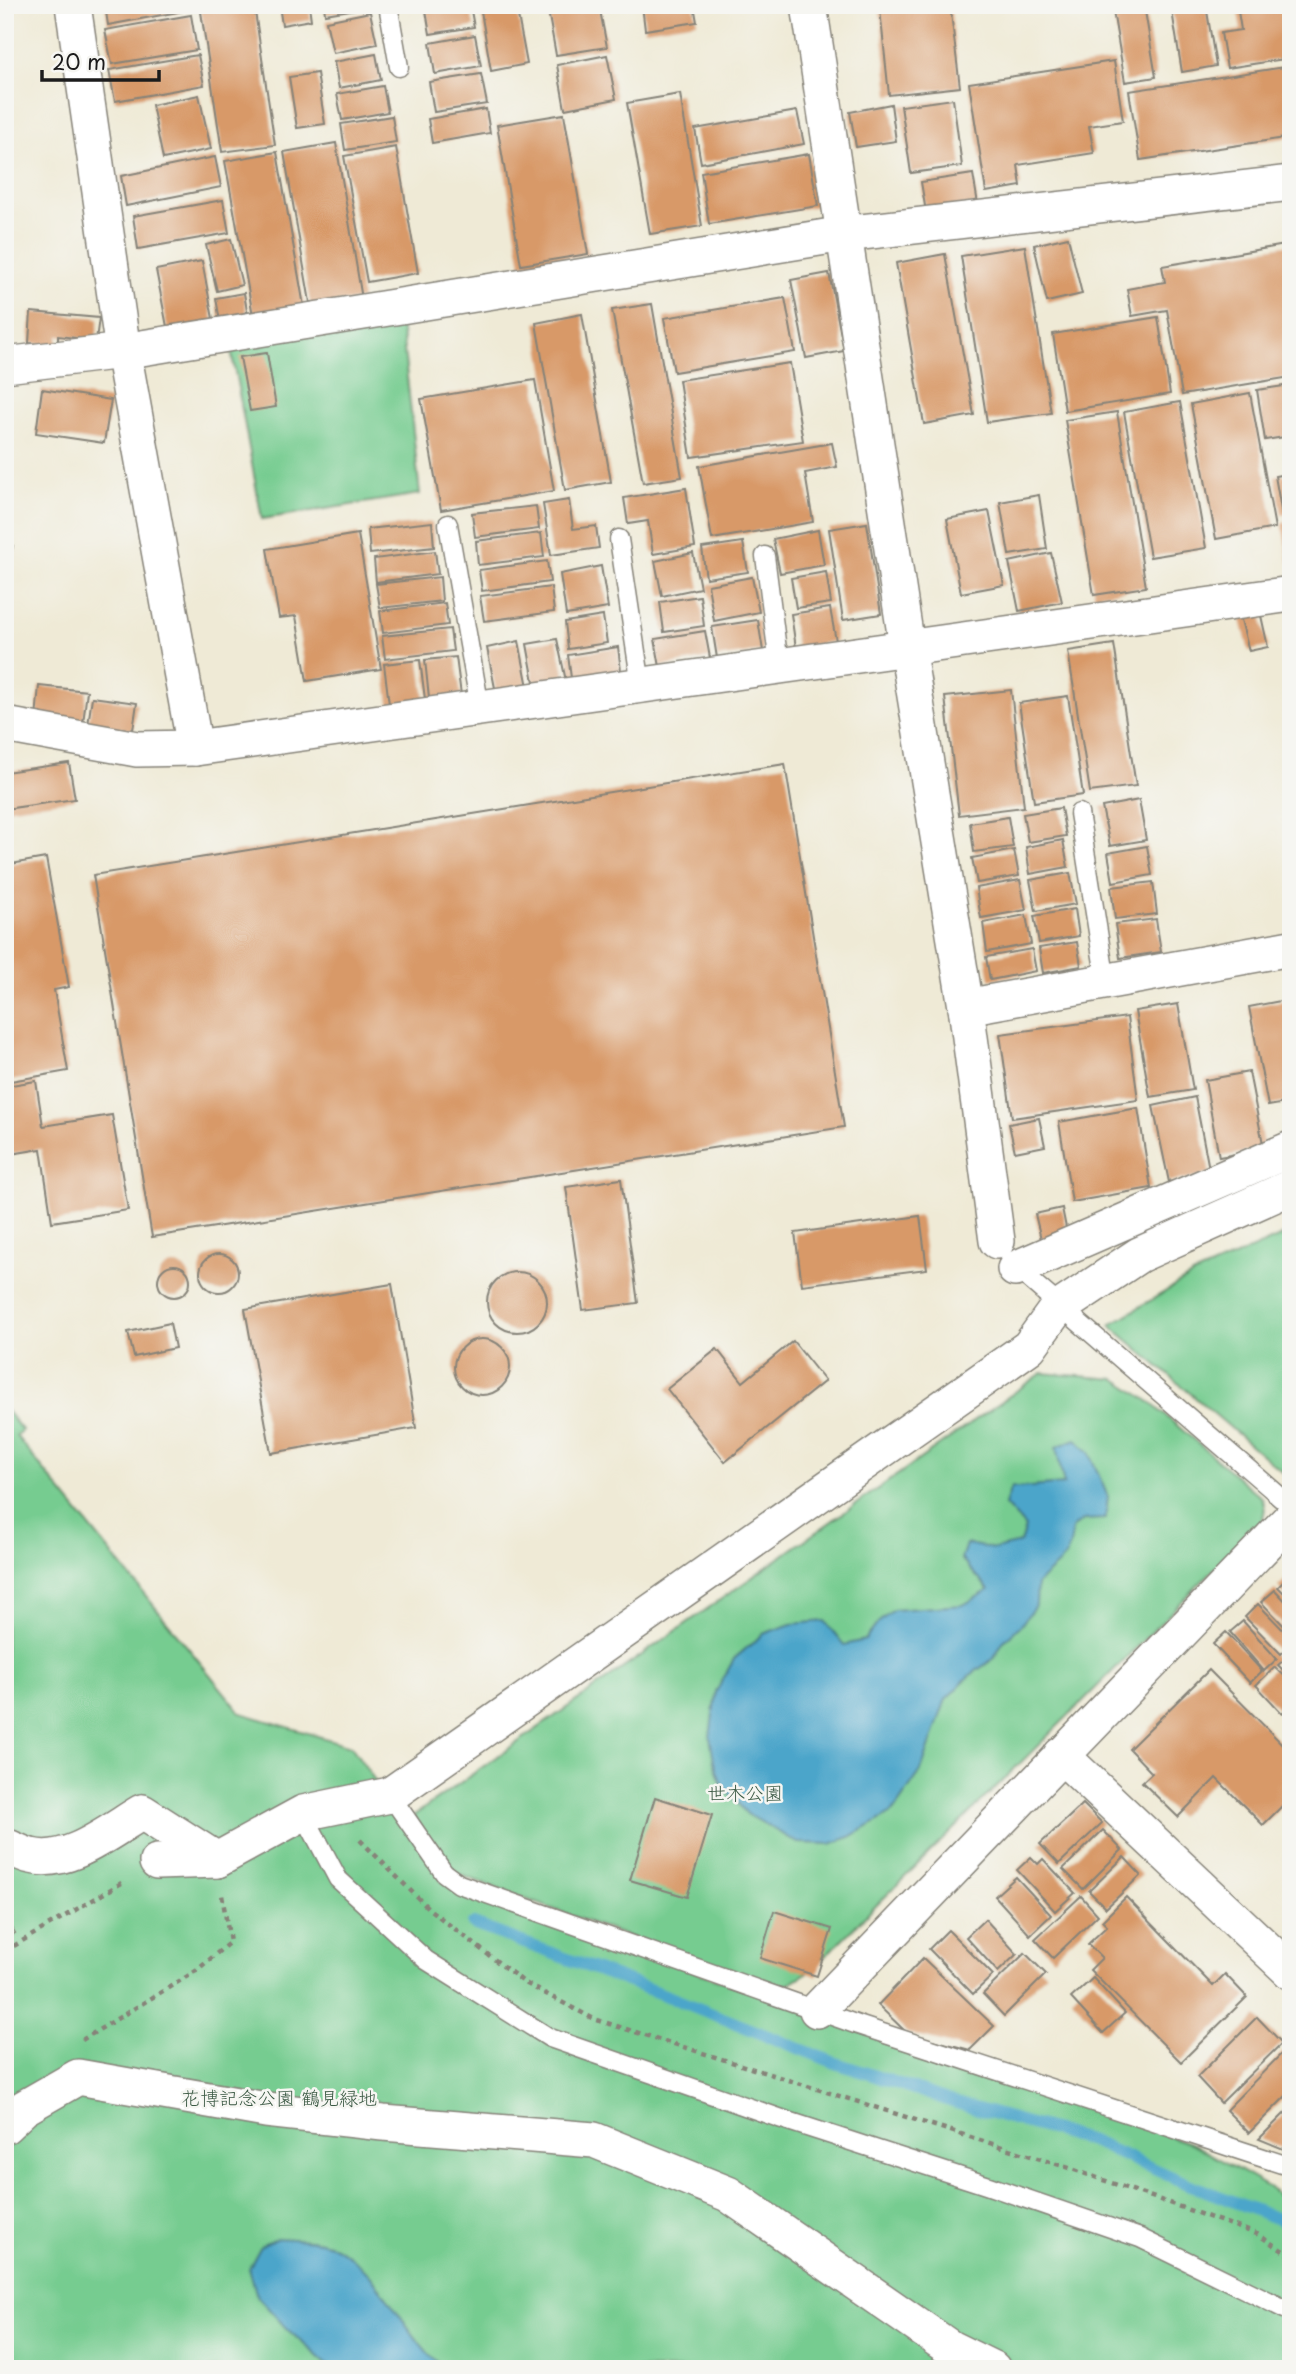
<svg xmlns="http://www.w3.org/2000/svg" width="1296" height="2374" font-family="'Playpen Sans','Klee One',sans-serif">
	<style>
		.green { fill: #76cc90; stroke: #497456; stroke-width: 2 }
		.water { fill: #4ca5ca; stroke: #346073; stroke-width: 2 }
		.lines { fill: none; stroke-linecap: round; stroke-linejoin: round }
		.stream { stroke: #4ca5ca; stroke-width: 12 }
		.building { fill: #d89968 }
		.lane-casing { stroke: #868379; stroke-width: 21 }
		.street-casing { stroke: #868379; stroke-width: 38 }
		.path { stroke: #868379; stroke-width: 4.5; stroke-dasharray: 5 5; stroke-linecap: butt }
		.lane { stroke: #fff; stroke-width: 18 }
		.street { stroke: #fff; stroke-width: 35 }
		.labels { text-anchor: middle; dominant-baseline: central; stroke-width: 5; stroke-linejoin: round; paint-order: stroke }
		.park-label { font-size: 19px; fill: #3c5a45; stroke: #f6f6f2 }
	</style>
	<rect width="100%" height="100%" fill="#f6f6f2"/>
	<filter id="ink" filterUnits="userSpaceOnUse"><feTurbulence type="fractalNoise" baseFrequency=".0143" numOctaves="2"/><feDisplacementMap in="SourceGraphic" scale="14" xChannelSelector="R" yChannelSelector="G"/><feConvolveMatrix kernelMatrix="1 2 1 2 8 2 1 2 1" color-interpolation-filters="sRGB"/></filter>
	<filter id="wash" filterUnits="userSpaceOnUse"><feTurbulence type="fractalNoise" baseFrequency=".00686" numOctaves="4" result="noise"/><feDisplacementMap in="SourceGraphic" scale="28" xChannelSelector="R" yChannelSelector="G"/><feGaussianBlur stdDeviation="1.57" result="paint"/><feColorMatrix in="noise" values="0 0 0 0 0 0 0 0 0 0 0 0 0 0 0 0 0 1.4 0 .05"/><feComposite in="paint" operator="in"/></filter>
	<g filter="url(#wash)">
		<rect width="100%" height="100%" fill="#efead6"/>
		<g class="green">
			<path d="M 401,323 L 420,494 L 262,519 L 230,344 Z"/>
			<path d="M 1291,1232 L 1291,1472 L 1287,1476 L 1110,1325 L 1193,1275 Z"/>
			<path d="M 1042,1373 L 1116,1379 L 1146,1399 L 1262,1498 C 1266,1507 1265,1512 1262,1521 L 1078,1706 L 810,1971 L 782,1988 L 615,1932 L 458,1874 L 451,1869 L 413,1816 Z"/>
			<path d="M 5,1409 L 22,1430 L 16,1436 L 241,1713 L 351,1746 L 448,1886 L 1193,2144 L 1270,2188 L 1291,2209 L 1291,2369 L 5,2369 Z"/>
		</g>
		<g class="water">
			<path d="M 1076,1439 L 1089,1452 L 1108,1497 L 1105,1519 L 1084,1520 L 1072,1528 C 1071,1563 1058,1561 1037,1584 L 1036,1604 L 1021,1625 L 1003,1642 L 993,1659 L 969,1676 L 946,1699 L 921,1771 L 892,1813 L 850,1837 L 830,1844 L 798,1843 L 747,1814 L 722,1785 L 714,1762 L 710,1737 L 716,1692 L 734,1659 L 763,1634 L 791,1624 L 825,1621 L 844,1645 L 865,1640 L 878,1623 L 893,1610 L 963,1605 L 989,1590 L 961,1559 L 966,1544 L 995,1549 L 1020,1543 L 1025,1527 L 1005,1505 L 1011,1487 L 1018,1488 L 1064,1484 L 1056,1447 Z"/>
			<path d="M 277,2238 C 294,2239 315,2239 331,2245 C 378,2265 404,2335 444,2369 L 332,2369 L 287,2329 L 257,2296 L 249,2268 L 261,2246 Z"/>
		</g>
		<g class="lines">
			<path class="stream" d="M 473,1924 L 670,1997 L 833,2062 L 956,2103 L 1091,2141 L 1188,2184 L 1291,2224"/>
		</g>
		<g id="blocks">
			<g class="building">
				<path d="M 105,5 L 188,5 L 189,10 L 108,25 Z"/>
				<path d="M 200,5 L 254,5 L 275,145 L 222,152 Z"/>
				<path d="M 279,5 L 309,5 L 311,20 L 282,25 Z"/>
				<path d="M 324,5 L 369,5 L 369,7 L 325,14 Z"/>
				<path d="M 425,5 L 470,5 L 474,27 L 430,34 Z"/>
				<path d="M 480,5 L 516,5 L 527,64 L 491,71 Z"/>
				<path d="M 547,5 L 599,5 L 607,47 L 556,55 Z"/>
				<path d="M 642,5 L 694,5 L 697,22 L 645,30 Z"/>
				<path d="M 917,5 L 950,5 L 960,87 L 889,95 L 880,9 Z"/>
				<path d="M 1112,5 L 1144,5 L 1156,77 L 1125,82 Z"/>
				<path d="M 1171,5 L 1206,5 L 1216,66 L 1182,72 Z"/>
				<path d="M 1237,5 L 1288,5 L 1291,22 L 1291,58 L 1227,68 L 1221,33 L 1241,30 Z"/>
				<path d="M 370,12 L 377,44 L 333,53 L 326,21 Z"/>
				<path d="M 191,15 L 197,50 L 112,64 L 105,30 Z"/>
				<path d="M 475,35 L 481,66 L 435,74 L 430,43 Z"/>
				<path d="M 376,54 L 381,80 L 339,88 L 334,62 Z"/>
				<path d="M 198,55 L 204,85 L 115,101 L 109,70 Z"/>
				<path d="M 607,55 L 616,99 L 565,109 L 557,65 Z"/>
				<path d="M 1114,61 L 1123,121 L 1089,126 L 1094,153 L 1018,165 L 1021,186 L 986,192 L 969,83 Z"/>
				<path d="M 1291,66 L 1291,137 L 1140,160 L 1129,91 Z"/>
				<path d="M 317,73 L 325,124 L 297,128 L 289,77 Z"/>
				<path d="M 481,74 L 487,104 L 434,112 L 429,82 Z"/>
				<path d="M 383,86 L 388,112 L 342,120 L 337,94 Z"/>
				<path d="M 680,94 L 702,226 L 650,234 L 627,103 Z"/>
				<path d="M 199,95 L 211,149 L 163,159 L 152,105 Z"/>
				<path d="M 953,99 L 962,166 L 911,173 L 901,106 Z"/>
				<path d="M 891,104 L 896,141 L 856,147 L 850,112 Z"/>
				<path d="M 486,109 L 490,133 L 432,143 L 428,119 Z"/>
				<path d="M 797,111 L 804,144 L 701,163 L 695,129 Z"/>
				<path d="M 564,114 L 588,254 L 521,265 L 497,125 Z"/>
				<path d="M 392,116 L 396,142 L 345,150 L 341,124 Z"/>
				<path d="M 336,143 L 362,299 L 311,308 L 284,152 Z"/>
				<path d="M 396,147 L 418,273 L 367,282 L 344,156 Z"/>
				<path d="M 277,152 L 305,312 L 254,321 L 225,161 Z"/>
				<path d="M 809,154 L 818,206 L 709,224 L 701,172 Z"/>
				<path d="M 215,157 L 221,187 L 126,206 L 121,176 Z"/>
				<path d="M 973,174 L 978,204 L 926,212 L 921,182 Z"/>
				<path d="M 223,200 L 229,233 L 138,249 L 133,216 Z"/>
				<path d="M 1068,237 L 1082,294 L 1047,302 L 1034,245 Z"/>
				<path d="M 231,239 L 242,285 L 217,291 L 206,245 Z"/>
				<path d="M 1291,244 L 1291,377 L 1182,395 L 1167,310 L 1132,316 L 1127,289 L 1165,282 L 1162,266 Z"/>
				<path d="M 1025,246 L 1051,413 L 987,422 L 961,256 Z"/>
				<path d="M 945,254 L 974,415 L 924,424 L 896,263 Z"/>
				<path d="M 202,261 L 215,329 L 169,337 L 156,270 Z"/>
				<path d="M 829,273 L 844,351 L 806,358 L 791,280 Z"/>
				<path d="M 244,293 L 249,323 L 221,327 L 216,298 Z"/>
				<path d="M 785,298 L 795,352 L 674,372 L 664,318 Z"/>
				<path d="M 652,304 L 682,477 L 643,483 L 612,310 Z"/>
				<path d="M 31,312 L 99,318 L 96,340 L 58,336 L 58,346 L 29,343 Z"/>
				<path d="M 582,314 L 611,482 L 565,490 L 536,323 Z"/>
				<path d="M 1158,317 L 1170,394 L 1065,411 L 1053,334 Z"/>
				<path d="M 267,353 L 276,407 L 250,411 L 240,357 Z"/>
				<path d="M 790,363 L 803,441 L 691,457 L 679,380 Z"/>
				<path d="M 535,380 L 554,491 L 441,510 L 421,399 Z"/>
				<path d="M 1291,385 L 1291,436 L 1265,440 L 1257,390 Z"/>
				<path d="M 42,389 L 111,400 L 104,443 L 36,433 Z"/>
				<path d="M 1250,393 L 1275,528 L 1216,539 L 1191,404 Z"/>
				<path d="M 1180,402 L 1206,548 L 1150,557 L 1124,412 Z"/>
				<path d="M 1117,412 L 1146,587 L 1094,595 L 1065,420 Z"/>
				<path d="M 832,443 L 837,467 L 805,473 L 813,522 L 712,539 L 699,466 Z"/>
				<path d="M 1291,473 L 1291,513 L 1282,515 L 1275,476 Z"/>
				<path d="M 686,488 L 695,547 L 653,554 L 648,521 L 628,524 L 624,498 Z"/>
				<path d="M 1039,495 L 1047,549 L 1009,555 L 1000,502 Z"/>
				<path d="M 569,500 L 573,529 L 596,526 L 599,548 L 551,555 L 543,504 Z"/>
				<path d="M 536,506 L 539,529 L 475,537 L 472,513 Z"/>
				<path d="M 989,511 L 1004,585 L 961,593 L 947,519 Z"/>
				<path d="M 432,522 L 434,547 L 370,554 L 368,529 Z"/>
				<path d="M 1291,522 L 1291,564 L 1289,564 L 1282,523 Z"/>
				<path d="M 867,523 L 881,614 L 843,620 L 829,529 Z"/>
				<path d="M 818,530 L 824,565 L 780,573 L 773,539 Z"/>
				<path d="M 541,533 L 544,557 L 478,565 L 476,541 Z"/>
				<path d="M 358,534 L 381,669 L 307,681 L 296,616 L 279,618 L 267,549 Z"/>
				<path d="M 743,542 L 748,572 L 706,578 L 702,548 Z"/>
				<path d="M 5,543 L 13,545 L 7,579 L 5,579 Z"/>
				<path d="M 435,551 L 438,574 L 376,582 L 374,559 Z"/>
				<path d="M 693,553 L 700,588 L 662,596 L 655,561 Z"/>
				<path d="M 1051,553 L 1062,602 L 1019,611 L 1009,562 Z"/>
				<path d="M 547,561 L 550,582 L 482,591 L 479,570 Z"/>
				<path d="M 601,566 L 608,608 L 566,615 L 560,574 Z"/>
				<path d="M 826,572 L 831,603 L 796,608 L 791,578 Z"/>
				<path d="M 440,577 L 442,601 L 380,608 L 376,584 Z"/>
				<path d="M 752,577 L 759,612 L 714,621 L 708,585 Z"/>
				<path d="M 551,587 L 554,612 L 484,621 L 480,596 Z"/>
				<path d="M 700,596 L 704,626 L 664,632 L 660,602 Z"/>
				<path d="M 445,603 L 448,625 L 383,633 L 380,611 Z"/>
				<path d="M 830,608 L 836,641 L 796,648 L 791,614 Z"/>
				<path d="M 1260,611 L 1268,647 L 1249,651 L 1240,616 Z"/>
				<path d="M 603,616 L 607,643 L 568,649 L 565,622 Z"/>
				<path d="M 758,620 L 763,651 L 717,658 L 712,627 Z"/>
				<path d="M 450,629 L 453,651 L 385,659 L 382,636 Z"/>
				<path d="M 705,631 L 710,658 L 660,667 L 655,639 Z"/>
				<path d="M 557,639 L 566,681 L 535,687 L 527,644 Z"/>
				<path d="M 519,641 L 528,687 L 496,693 L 487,648 Z"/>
				<path d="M 1114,644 L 1136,786 L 1090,792 L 1068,651 Z"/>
				<path d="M 618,647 L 621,671 L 571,678 L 568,655 Z"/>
				<path d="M 456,657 L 461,695 L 429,698 L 425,660 Z"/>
				<path d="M 420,660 L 425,699 L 389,704 L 384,664 Z"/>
				<path d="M 39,686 L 87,691 L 83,723 L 36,718 Z"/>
				<path d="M 1011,690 L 1024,807 L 959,815 L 945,697 Z"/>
				<path d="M 1068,696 L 1083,795 L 1034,802 L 1019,703 Z"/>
				<path d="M 92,697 L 137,703 L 133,730 L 88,725 Z"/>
				<path d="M 69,763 L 75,799 L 5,809 L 5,772 Z"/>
				<path d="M 785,764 L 844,1127 L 152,1237 L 93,875 Z"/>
				<path d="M 1139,800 L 1146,840 L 1110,846 L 1102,807 Z"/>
				<path d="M 1061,808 L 1066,836 L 1028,842 L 1023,814 Z"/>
				<path d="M 1008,817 L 1013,847 L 974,852 L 970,823 Z"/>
				<path d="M 1063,840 L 1068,867 L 1030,874 L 1026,847 Z"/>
				<path d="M 1147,846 L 1152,875 L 1113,882 L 1108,853 Z"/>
				<path d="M 1014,850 L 1019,876 L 977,883 L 972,858 Z"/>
				<path d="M 46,858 L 69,987 L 54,990 L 68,1071 L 5,1082 L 5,865 Z"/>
				<path d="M 1070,873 L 1076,904 L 1036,911 L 1030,880 Z"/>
				<path d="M 1020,880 L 1026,910 L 981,918 L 976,888 Z"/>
				<path d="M 1153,882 L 1157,914 L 1115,919 L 1111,887 Z"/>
				<path d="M 1075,909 L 1079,936 L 1039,943 L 1034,916 Z"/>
				<path d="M 1026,915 L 1031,944 L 987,952 L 983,923 Z"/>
				<path d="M 1156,919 L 1161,952 L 1120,958 L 1115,924 Z"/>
				<path d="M 1077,942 L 1081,966 L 1043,973 L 1039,948 Z"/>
				<path d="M 1032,949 L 1036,971 L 990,980 L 986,957 Z"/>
				<path d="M 1291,999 L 1291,1102 L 1268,1106 L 1249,1007 Z"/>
				<path d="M 1178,1004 L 1193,1090 L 1150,1097 L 1135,1011 Z"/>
				<path d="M 1127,1017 L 1138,1100 L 1012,1118 L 1000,1034 Z"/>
				<path d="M 1249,1072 L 1264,1149 L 1219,1157 L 1205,1080 Z"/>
				<path d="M 36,1081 L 43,1126 L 112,1115 L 128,1210 L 52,1222 L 41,1149 L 5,1155 L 5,1086 Z"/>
				<path d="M 1195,1097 L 1210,1174 L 1169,1182 L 1153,1106 Z"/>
				<path d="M 1138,1108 L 1151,1188 L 1072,1202 L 1059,1122 Z"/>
				<path d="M 1039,1118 L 1045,1146 L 1015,1152 L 1009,1124 Z"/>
				<path d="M 621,1179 L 638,1303 L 583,1310 L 566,1187 Z"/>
				<path d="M 1062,1208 L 1067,1233 L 1041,1239 L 1035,1214 Z"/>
				<path d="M 920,1216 L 927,1269 L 802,1285 L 795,1233 Z"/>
				<circle cx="219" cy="1273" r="19"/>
				<circle cx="174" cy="1281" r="16"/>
				<circle cx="517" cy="1302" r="30"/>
				<path d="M 392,1284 L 416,1428 L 271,1453 L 245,1309 Z"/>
				<path d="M 170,1323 L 175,1348 L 134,1357 L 128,1332 Z"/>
				<circle cx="482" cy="1367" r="28"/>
				<path d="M 793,1341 L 825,1381 L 725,1462 L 667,1389 L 717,1349 L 743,1382 Z"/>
				<path d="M 1291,1574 L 1291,1600 L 1278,1587 Z"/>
				<path d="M 1275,1590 L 1291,1607 L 1291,1633 L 1261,1602 Z"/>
				<path d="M 1258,1604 L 1291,1638 L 1291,1644 L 1281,1654 L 1245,1617 Z"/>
				<path d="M 1243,1621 L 1277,1659 L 1264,1671 L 1230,1632 Z"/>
				<path d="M 1226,1632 L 1262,1671 L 1250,1683 L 1213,1644 Z"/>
				<path d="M 1291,1654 L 1291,1678 L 1278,1665 Z"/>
				<path d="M 1275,1667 L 1291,1682 L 1291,1705 L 1282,1713 L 1256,1685 Z"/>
				<path d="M 1209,1670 L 1291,1753 L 1291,1797 L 1263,1825 L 1216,1778 L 1178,1817 L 1142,1782 L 1152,1773 L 1129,1749 Z"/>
				<path d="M 655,1797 L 712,1815 L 687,1897 L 630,1880 Z"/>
				<path d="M 1083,1804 L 1102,1823 L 1059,1864 L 1040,1844 Z"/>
				<path d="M 1103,1830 L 1122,1850 L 1083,1889 L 1063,1869 Z"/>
				<path d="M 1031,1857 L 1038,1864 L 1043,1859 L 1075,1893 L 1055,1911 L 1017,1870 Z"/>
				<path d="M 1124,1857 L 1141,1875 L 1106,1908 L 1089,1891 Z"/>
				<path d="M 1016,1877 L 1051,1915 L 1030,1935 L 995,1896 Z"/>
				<path d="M 1081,1896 L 1098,1915 L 1053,1958 L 1035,1939 Z"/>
				<path d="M 1126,1897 L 1213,1986 L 1225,1974 L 1247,1997 L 1181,2062 L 1090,1970 L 1102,1958 L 1088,1944 L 1107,1926 L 1102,1921 Z"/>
				<path d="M 774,1911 L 832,1929 L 817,1976 L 760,1958 Z"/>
				<path d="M 5,1917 L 15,1933 L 5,1939 Z"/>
				<path d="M 985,1919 L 1017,1954 L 998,1972 L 966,1937 Z"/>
				<path d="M 948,1930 L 993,1975 L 973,1994 L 929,1949 Z"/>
				<path d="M 1025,1953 L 1046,1974 L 1004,2016 L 983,1994 Z"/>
				<path d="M 923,1958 L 994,2026 L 970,2050 L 907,2033 L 878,2005 Z"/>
				<path d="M 1093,1978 L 1125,2013 L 1103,2033 L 1071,1998 Z"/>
				<path d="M 1257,2017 L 1282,2043 L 1221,2103 L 1197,2077 Z"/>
				<path d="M 1291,2044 L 1291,2091 L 1249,2133 L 1226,2110 Z"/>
				<path d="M 1291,2107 L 1291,2152 L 1259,2139 Z"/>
			</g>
		</g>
	</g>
	<g filter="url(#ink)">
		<use href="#blocks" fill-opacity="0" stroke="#868379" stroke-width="2"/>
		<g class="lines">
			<defs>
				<g id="lane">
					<path d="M 388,5 L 399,67"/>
					<path d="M 448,524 L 480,708"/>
					<path d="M 619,539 L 641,685"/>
					<path d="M 765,556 L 779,665"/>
					<path d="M 1079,813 L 1106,982"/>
					<path d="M 1015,1267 L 1291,1506"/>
					<path d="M 390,1795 L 444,1873 L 459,1884 L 858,2025 L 1291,2167"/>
					<path d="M 303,1813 L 338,1879 L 426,1960 L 550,2038 L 782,2119 L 986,2185 L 1140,2238 L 1291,2312"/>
				</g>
				<g id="street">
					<path d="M 73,5 L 123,351 L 195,748"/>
					<path d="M 809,5 L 907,647 L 966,1007 L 997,1241"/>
					<path d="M 5,365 L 123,351 L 844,234 L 1291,183"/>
					<path d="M 5,725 L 137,749 L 195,748 L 1291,594"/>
					<path d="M 966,1007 L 1291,948"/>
					<path d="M 1015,1269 L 1291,1149"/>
					<path d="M 1061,1755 L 1291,1972"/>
					<path d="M 5,1846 C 14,1849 22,1854 31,1856 C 68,1866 111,1830 142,1812 L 217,1860"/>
					<path d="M 157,1862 L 217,1860 L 303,1813 L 390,1795 L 1029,1347 L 1055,1311 L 1139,1255 L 1291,1187"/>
					<path d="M 817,2010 L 1291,1518"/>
					<path d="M 5,2126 L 24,2108 L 78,2077 L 266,2110 L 383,2123 L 594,2140 L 728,2194 L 950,2348 L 993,2369"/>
				</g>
			</defs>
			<use href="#lane" class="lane-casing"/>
			<use href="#street" class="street-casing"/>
			<g class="path">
				<path d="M 360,1840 L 429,1909 L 525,1983 L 594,2019 L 1069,2168 L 1257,2234 L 1291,2256"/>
				<path d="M 5,1951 L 125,1881"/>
				<path d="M 82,2040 L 196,1971 L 230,1942 L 222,1895"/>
			</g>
			<use href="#lane" class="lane"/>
			<use href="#street" class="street"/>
		</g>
	</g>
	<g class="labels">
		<g class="park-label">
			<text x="745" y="1792">世木公園</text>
			<text x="279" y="2097">花博記念公園 鶴見緑地</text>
		</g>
	</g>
	<rect width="1296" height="2374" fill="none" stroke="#f6f6f2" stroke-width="28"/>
	<path d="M42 70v10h117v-10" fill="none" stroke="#1c1c1c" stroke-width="3.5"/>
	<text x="52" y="70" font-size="21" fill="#1c1c1c" stroke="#f6f6f2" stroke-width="5" paint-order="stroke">20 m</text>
</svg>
